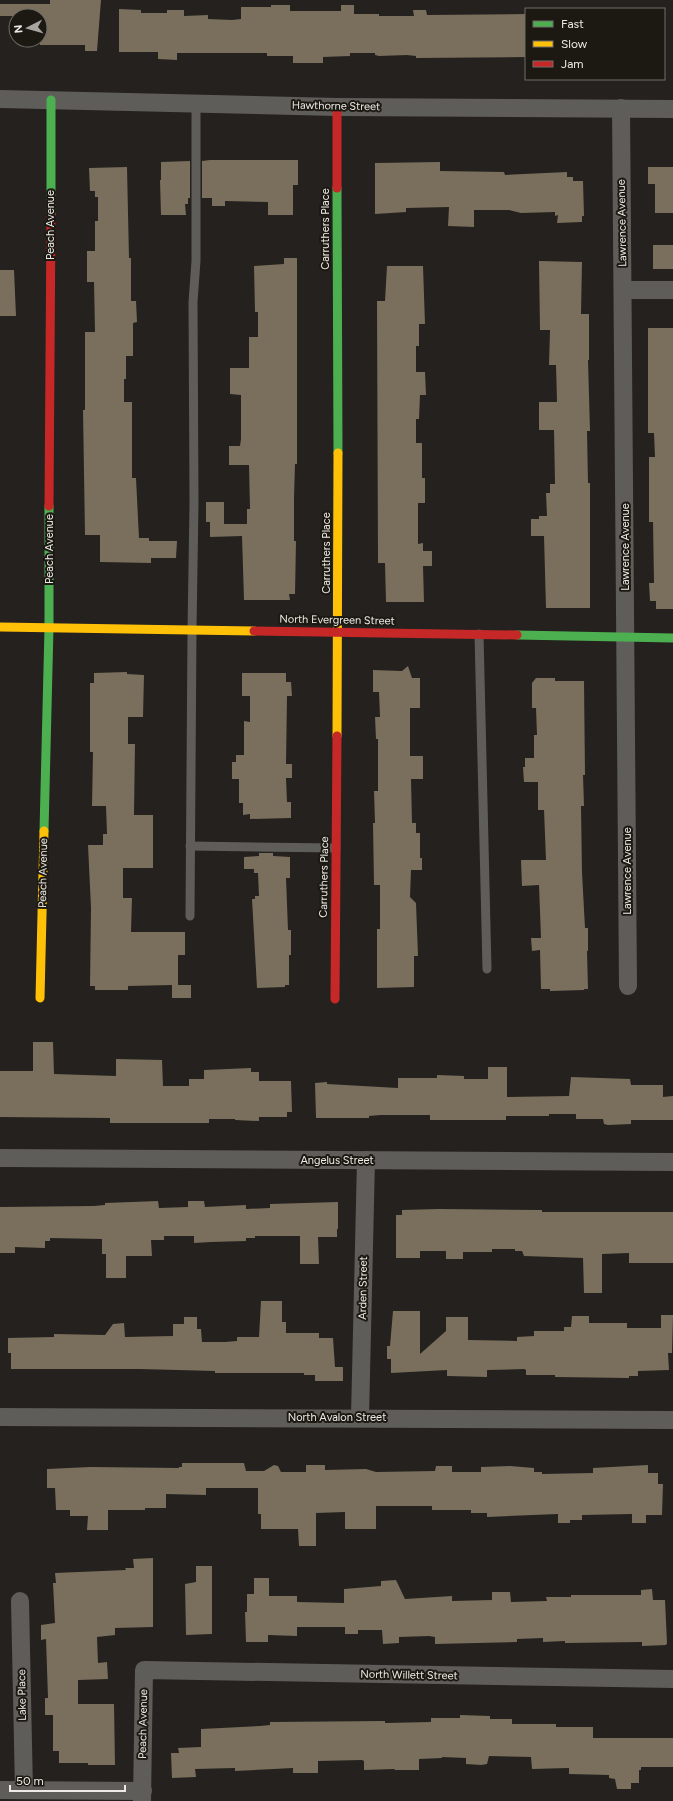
<svg xmlns="http://www.w3.org/2000/svg" width="673" height="1801" font-family="Figtree,sans-serif">
	<style>
		.building { fill: #796f5c }
		.lines { fill: none; stroke-linecap: round; stroke-linejoin: round }
		.lane { stroke: #5f5d5a; stroke-width: 9 }
		.street { stroke: #5f5d5a; stroke-width: 18 }
		.fast { stroke: #4caf50; stroke-width: 9 }
		.slow { stroke: #ffc107; stroke-width: 9 }
		.jam { stroke: #c62828; stroke-width: 9 }
		.labels { text-anchor: middle; dominant-baseline: central; stroke-width: 4; stroke-linejoin: round; paint-order: stroke }
		.street-label { font-size: 11px; fill: #eeebe7; stroke: #1c1913 }
	</style>
	<rect width="100%" height="100%" fill="#24211e"/>
	<g class="building">
		<path d="M 50,0 L 101,0 L 97,51 L 85,51 L 85,45 L 40,45 L 40,16 L 0,16 L 0,4 L 50,4 Z"/>
		<path d="M 271,5 L 290,5 L 290,11 L 341,11 L 341,5 L 354,5 L 354,14 L 379,14 L 379,16 L 414,16 L 413,10 L 426,10 L 427,15 L 526,14 L 526,57 L 416,58 L 416,56 L 407,55 L 379,56 L 375,55 L 375,53 L 350,53 L 350,56 L 323,57 L 323,63 L 293,63 L 293,56 L 267,56 L 267,53 L 177,53 L 177,60 L 158,59 L 158,52 L 119,52 L 119,9 L 141,10 L 141,13 L 167,13 L 167,10 L 184,10 L 184,16 L 208,15 L 208,19 L 232,20 L 241,19 L 241,7 L 271,7 Z"/>
		<path d="M 210,160 L 298,160 L 298,185 L 293,185 L 293,215 L 268,215 L 268,202 L 225,201 L 225,206 L 212,206 L 212,198 L 202,198 L 202,161 Z"/>
		<path d="M 190,161 L 190,198 L 188,198 L 188,204 L 185,204 L 186,215 L 161,215 L 160,180 L 161,180 L 161,162 Z"/>
		<path d="M 440,162 L 440,171 L 504,172 L 505,175 L 567,172 L 567,177 L 573,177 L 573,181 L 583,181 L 584,216 L 582,216 L 582,222 L 557,223 L 558,215 L 555,216 L 555,212 L 521,213 L 509,210 L 474,210 L 474,227 L 448,226 L 449,207 L 406,208 L 406,212 L 375,214 L 375,163 Z"/>
		<path d="M 127,167 L 129,258 L 131,258 L 131,301 L 136,301 L 137,322 L 133,323 L 133,356 L 126,356 L 126,379 L 124,379 L 124,402 L 132,402 L 132,478 L 136,478 L 139,538 L 149,538 L 149,541 L 177,541 L 176,558 L 151,558 L 151,563 L 100,562 L 100,535 L 85,535 L 83,410 L 85,410 L 85,332 L 95,332 L 94,282 L 87,282 L 87,251 L 95,251 L 95,221 L 98,221 L 98,197 L 95,197 L 95,191 L 90,191 L 89,168 Z"/>
		<path d="M 648,167 L 673,167 L 673,213 L 655,213 L 655,184 L 648,184 Z"/>
		<rect x="653" y="245" width="20" height="24"/>
		<path d="M 284,258 L 297,258 L 297,464 L 295,464 L 294,498 L 294,541 L 296,541 L 295,594 L 289,594 L 290,600 L 244,600 L 242,536 L 210,537 L 210,522 L 206,522 L 206,502 L 224,502 L 224,524 L 247,524 L 247,509 L 250,509 L 249,465 L 229,465 L 229,446 L 240,446 L 241,439 L 241,395 L 230,394 L 230,368 L 249,368 L 249,337 L 258,337 L 258,312 L 255,312 L 254,266 L 284,264 Z"/>
		<path d="M 539,261 L 582,262 L 581,314 L 589,314 L 589,360 L 588,360 L 590,431 L 587,431 L 588,483 L 590,483 L 590,608 L 546,608 L 544,536 L 531,536 L 531,519 L 539,519 L 539,516 L 547,516 L 546,493 L 550,493 L 550,484 L 555,484 L 554,430 L 539,430 L 539,402 L 557,402 L 556,365 L 549,365 L 550,330 L 540,330 Z"/>
		<path d="M 387,266 L 423,266 L 425,324 L 419,324 L 419,346 L 416,346 L 416,372 L 425,372 L 426,395 L 420,395 L 419,419 L 416,419 L 416,443 L 422,443 L 422,478 L 425,478 L 425,503 L 418,503 L 418,544 L 423,543 L 423,551 L 432,551 L 432,566 L 423,566 L 424,602 L 386,602 L 385,563 L 378,563 L 377,301 L 385,301 Z"/>
		<path d="M 0,270 L 14,270 L 16,316 L 0,316 Z"/>
		<path d="M 648,328 L 673,328 L 673,609 L 656,609 L 656,601 L 650,601 L 649,583 L 654,583 L 653,522 L 649,522 L 649,457 L 655,457 L 654,433 L 648,433 Z"/>
		<path d="M 408,666 L 412,678 L 420,678 L 420,708 L 410,708 L 410,756 L 423,756 L 423,779 L 411,779 L 412,823 L 416,823 L 416,833 L 420,833 L 420,858 L 422,858 L 422,870 L 411,870 L 410,897 L 416,903 L 418,956 L 414,956 L 414,987 L 377,988 L 377,929 L 380,929 L 380,885 L 374,885 L 373,823 L 375,823 L 374,791 L 378,791 L 378,739 L 376,739 L 375,717 L 380,717 L 379,692 L 373,692 L 373,670 L 402,671 Z"/>
		<path d="M 127,672 L 127,674 L 144,675 L 143,717 L 128,717 L 128,744 L 135,744 L 134,815 L 153,815 L 153,868 L 123,868 L 123,898 L 132,898 L 131,932 L 185,932 L 185,955 L 178,955 L 178,985 L 191,985 L 191,998 L 172,998 L 172,985 L 128,986 L 128,990 L 95,990 L 95,986 L 90,986 L 91,908 L 88,845 L 103,845 L 103,834 L 107,834 L 106,806 L 92,806 L 93,752 L 90,752 L 90,683 L 94,683 L 94,673 Z"/>
		<path d="M 242,673 L 286,673 L 286,682 L 291,682 L 292,696 L 287,696 L 286,764 L 292,764 L 292,778 L 286,778 L 287,802 L 291,802 L 291,818 L 250,819 L 250,814 L 243,815 L 243,803 L 239,803 L 239,779 L 232,779 L 232,762 L 236,762 L 236,755 L 244,755 L 244,721 L 250,722 L 250,696 L 242,696 Z"/>
		<path d="M 536,678 L 555,678 L 555,681 L 584,681 L 585,775 L 583,775 L 584,806 L 581,806 L 582,872 L 585,928 L 588,928 L 588,951 L 587,951 L 588,989 L 584,989 L 584,990 L 550,991 L 550,989 L 541,989 L 540,950 L 532,951 L 531,938 L 541,938 L 539,885 L 522,886 L 521,860 L 546,860 L 544,810 L 538,810 L 538,782 L 524,782 L 523,767 L 525,767 L 525,758 L 534,758 L 534,735 L 537,735 L 536,708 L 532,708 L 532,683 Z"/>
		<path d="M 259,853 L 273,853 L 273,856 L 290,857 L 290,878 L 286,878 L 288,930 L 291,930 L 291,955 L 289,955 L 289,985 L 285,985 L 285,987 L 257,988 L 252,899 L 255,899 L 255,896 L 259,896 L 258,873 L 254,873 L 254,869 L 244,869 L 244,857 L 259,856 Z"/>
		<path d="M 33,1042 L 53,1042 L 54,1074 L 116,1076 L 116,1059 L 162,1060 L 163,1086 L 189,1086 L 189,1079 L 204,1079 L 204,1070 L 251,1068 L 251,1072 L 259,1072 L 259,1081 L 291,1081 L 292,1112 L 287,1112 L 287,1117 L 259,1117 L 259,1121 L 235,1120 L 235,1119 L 209,1119 L 209,1123 L 110,1123 L 110,1118 L 0,1117 L 0,1071 L 33,1071 Z"/>
		<path d="M 488,1067 L 507,1067 L 507,1097 L 569,1096 L 571,1077 L 630,1079 L 631,1085 L 663,1085 L 663,1097 L 673,1096 L 673,1120 L 631,1120 L 631,1124 L 608,1125 L 604,1124 L 603,1119 L 576,1119 L 576,1114 L 549,1114 L 549,1116 L 506,1116 L 506,1120 L 430,1120 L 430,1115 L 381,1115 L 369,1116 L 369,1118 L 316,1118 L 315,1083 L 327,1082 L 327,1084 L 398,1088 L 398,1078 L 437,1078 L 437,1075 L 464,1076 L 464,1079 L 488,1079 Z"/>
		<path d="M 158,1201 L 159,1208 L 188,1207 L 188,1201 L 204,1201 L 205,1207 L 246,1205 L 246,1209 L 270,1208 L 270,1204 L 338,1202 L 338,1229 L 337,1229 L 337,1237 L 318,1237 L 319,1264 L 300,1264 L 300,1236 L 255,1236 L 255,1238 L 246,1238 L 246,1241 L 211,1242 L 194,1243 L 194,1236 L 164,1236 L 164,1240 L 151,1240 L 152,1256 L 126,1256 L 126,1278 L 106,1278 L 106,1254 L 102,1254 L 102,1239 L 50,1238 L 50,1241 L 45,1241 L 45,1248 L 15,1247 L 15,1253 L 0,1253 L 0,1207 L 94,1206 L 105,1205 L 105,1203 Z"/>
		<path d="M 439,1209 L 542,1210 L 542,1212 L 673,1212 L 673,1263 L 629,1263 L 629,1253 L 602,1254 L 602,1293 L 584,1293 L 583,1258 L 524,1256 L 522,1251 L 515,1251 L 515,1249 L 492,1249 L 492,1252 L 463,1252 L 463,1259 L 446,1259 L 446,1251 L 420,1251 L 420,1258 L 396,1258 L 396,1215 L 402,1215 L 402,1210 Z"/>
		<path d="M 261,1301 L 282,1301 L 282,1322 L 286,1322 L 286,1333 L 319,1333 L 319,1338 L 333,1338 L 335,1367 L 343,1367 L 343,1381 L 315,1381 L 315,1375 L 304,1375 L 304,1373 L 215,1373 L 215,1371 L 139,1369 L 11,1369 L 11,1353 L 8,1353 L 8,1338 L 54,1337 L 54,1334 L 105,1335 L 113,1324 L 124,1323 L 125,1337 L 173,1336 L 173,1324 L 184,1324 L 184,1317 L 197,1317 L 197,1329 L 201,1329 L 202,1342 L 225,1342 L 237,1341 L 237,1337 L 259,1337 Z"/>
		<path d="M 393,1311 L 420,1311 L 420,1354 L 446,1331 L 446,1317 L 468,1317 L 468,1340 L 517,1341 L 517,1337 L 534,1336 L 534,1331 L 564,1331 L 564,1327 L 571,1327 L 572,1316 L 589,1316 L 589,1323 L 627,1323 L 627,1328 L 661,1328 L 661,1315 L 673,1315 L 672,1353 L 668,1353 L 669,1370 L 638,1371 L 638,1376 L 629,1376 L 629,1378 L 555,1377 L 555,1375 L 526,1375 L 526,1370 L 524,1369 L 487,1370 L 487,1377 L 447,1376 L 447,1370 L 391,1373 L 391,1359 L 387,1359 L 387,1346 L 390,1346 Z"/>
		<path d="M 182,1463 L 244,1463 L 246,1471 L 264,1471 L 274,1465 L 278,1466 L 281,1472 L 306,1472 L 306,1465 L 325,1465 L 325,1470 L 366,1469 L 376,1472 L 435,1471 L 436,1466 L 452,1466 L 452,1472 L 481,1472 L 481,1467 L 510,1466 L 534,1468 L 534,1472 L 542,1472 L 542,1474 L 593,1473 L 593,1468 L 648,1465 L 648,1473 L 658,1473 L 658,1484 L 663,1484 L 662,1515 L 646,1515 L 646,1523 L 632,1523 L 632,1514 L 582,1515 L 582,1520 L 570,1520 L 570,1523 L 558,1523 L 558,1514 L 487,1517 L 487,1513 L 471,1513 L 471,1510 L 432,1510 L 432,1506 L 376,1506 L 376,1529 L 345,1529 L 345,1512 L 316,1513 L 316,1546 L 299,1546 L 298,1529 L 261,1529 L 261,1514 L 258,1514 L 258,1488 L 206,1488 L 206,1495 L 166,1494 L 166,1508 L 145,1508 L 145,1510 L 108,1510 L 108,1530 L 87,1530 L 88,1516 L 70,1516 L 70,1510 L 56,1510 L 55,1488 L 47,1488 L 47,1469 L 90,1467 L 179,1468 L 179,1467 L 182,1467 Z"/>
		<path d="M 153,1558 L 153,1627 L 115,1628 L 115,1635 L 97,1637 L 98,1663 L 107,1662 L 108,1679 L 78,1680 L 78,1704 L 114,1704 L 115,1765 L 88,1765 L 88,1763 L 59,1763 L 59,1751 L 53,1751 L 53,1715 L 45,1715 L 45,1698 L 48,1698 L 46,1639 L 41,1640 L 41,1625 L 55,1623 L 53,1583 L 56,1583 L 55,1573 L 126,1570 L 125,1568 L 134,1568 L 133,1559 Z"/>
		<path d="M 196,1566 L 212,1566 L 212,1634 L 186,1635 L 185,1584 L 196,1582 Z"/>
		<path d="M 254,1578 L 269,1578 L 269,1596 L 297,1596 L 297,1602 L 344,1603 L 344,1589 L 381,1586 L 381,1581 L 396,1580 L 405,1599 L 452,1596 L 452,1601 L 492,1600 L 492,1592 L 510,1592 L 511,1602 L 547,1601 L 546,1597 L 571,1597 L 571,1595 L 641,1595 L 641,1590 L 652,1589 L 653,1600 L 665,1600 L 667,1643 L 666,1645 L 642,1646 L 642,1642 L 565,1643 L 565,1641 L 543,1642 L 543,1638 L 517,1639 L 517,1642 L 435,1644 L 435,1637 L 429,1636 L 399,1637 L 399,1643 L 383,1644 L 382,1630 L 358,1630 L 358,1634 L 345,1634 L 345,1627 L 297,1627 L 297,1636 L 268,1635 L 268,1642 L 246,1642 L 245,1612 L 247,1612 L 247,1594 L 254,1594 Z"/>
		<path d="M 460,1715 L 490,1716 L 490,1719 L 512,1719 L 512,1724 L 556,1724 L 556,1727 L 593,1727 L 593,1738 L 673,1738 L 673,1767 L 641,1767 L 641,1770 L 639,1770 L 639,1783 L 631,1783 L 631,1789 L 617,1789 L 615,1779 L 609,1778 L 609,1775 L 569,1774 L 569,1768 L 532,1769 L 531,1757 L 489,1756 L 487,1764 L 481,1765 L 466,1764 L 466,1758 L 442,1757 L 442,1758 L 419,1759 L 419,1770 L 395,1770 L 394,1769 L 364,1770 L 364,1761 L 362,1760 L 318,1761 L 318,1773 L 293,1773 L 293,1768 L 235,1771 L 235,1768 L 195,1769 L 196,1777 L 172,1778 L 171,1753 L 179,1753 L 178,1748 L 201,1747 L 201,1729 L 260,1726 L 270,1725 L 270,1722 L 385,1721 L 385,1723 L 431,1722 L 431,1718 L 460,1718 Z"/>
	</g>
	<g class="lines">
		<g class="lane">
			<path d="M 479,634 L 487,969"/>
			<path d="M 190,846 L 336,848"/>
			<path d="M 190,916 L 192,630 L 194,503 L 193,302 L 196,261 L 196,103"/>
		</g>
		<g class="street">
			<path d="M 0,99 L 337,107 L 673,109"/>
			<path d="M 621,108 L 628,986"/>
			<path d="M 623,290 L 673,290"/>
			<path d="M 0,1158 L 673,1162"/>
			<path d="M 0,1417 L 673,1420"/>
			<path d="M 360,1417 L 366,1160"/>
			<path d="M 20,1601 L 24,1790"/>
			<path d="M 0,1790 L 143,1791"/>
			<path d="M 142,1801 L 144,1670 L 673,1679"/>
		</g>
		<g class="fast">
			<path d="M 337,188 L 338,453"/>
			<path d="M 51,215 L 51,100"/>
			<path d="M 517,635 L 673,638"/>
			<path d="M 44,831 L 49,628 L 49,506"/>
		</g>
		<g class="slow">
			<path d="M 0,627 L 254,631"/>
			<path d="M 337,736 L 338,453"/>
			<path d="M 40,998 L 44,831"/>
		</g>
		<g class="jam">
			<path d="M 337,107 L 337,188"/>
			<path d="M 49,506 L 51,215"/>
			<path d="M 254,631 L 517,635"/>
			<path d="M 335,999 L 337,736"/>
		</g>
	</g>
	<g class="labels">
		<g class="street-label">
			<text transform="translate(336 106) rotate(1)">Hawthorne Street</text>
			<text transform="translate(622 223) rotate(-91)">Lawrence Avenue</text>
			<text transform="translate(50 225) rotate(-90)">Peach Avenue</text>
			<text transform="translate(325 229) rotate(-90)">Carruthers Place</text>
			<text transform="translate(625 547) rotate(-90)">Lawrence Avenue</text>
			<text transform="translate(49 549) rotate(-90)">Peach Avenue</text>
			<text transform="translate(326 553) rotate(-90)">Carruthers Place</text>
			<text transform="translate(337 620) rotate(1)">North Evergreen Street</text>
			<text transform="translate(627 871) rotate(-90)">Lawrence Avenue</text>
			<text transform="translate(43 873) rotate(-89)">Peach Avenue</text>
			<text transform="translate(324 877) rotate(-89)">Carruthers Place</text>
			<text x="337" y="1160">Angelus Street</text>
			<text transform="translate(363 1288) rotate(-89)">Arden Street</text>
			<text x="337" y="1417">North Avalon Street</text>
			<text transform="translate(409 1675) rotate(1)">North Willett Street</text>
			<text transform="translate(22 1695) rotate(-91)">Lake Place</text>
			<text transform="translate(143 1724) rotate(-89)">Peach Avenue</text>
		</g>
	</g>
	<rect x="525" y="8" width="140" height="72" fill="#1c1913" stroke="#706d68"/>
	<rect x="533" y="21" width="20" height="6" fill="#4caf50" stroke="#706d68"/>
	<text x="561" y="28" font-size="12" fill="#eeebe7">Fast</text>
	<rect x="533" y="41" width="20" height="6" fill="#ffc107" stroke="#706d68"/>
	<text x="561" y="48" font-size="12" fill="#eeebe7">Slow</text>
	<rect x="533" y="61" width="20" height="6" fill="#c62828" stroke="#706d68"/>
	<text x="561" y="68" font-size="12" fill="#eeebe7">Jam</text>
	<g transform="translate(28 28) rotate(264)"><circle r="19" fill="#1c1913" stroke="#706d68"/>
	<path d="M0-3L7 15L0 10L-7 15Z" fill="#a7a4a1"/>
	<text y="-6" font-size="11" font-weight="bold" text-anchor="middle" fill="#eeebe7">N</text>
	</g>
	<path d="M10 1785v6h115v-6" fill="none" stroke="#eeebe7" stroke-width="2"/>
	<text x="16" y="1785" font-size="12" fill="#eeebe7" stroke="#1c1913" stroke-width="3" paint-order="stroke">50 m</text>
</svg>
